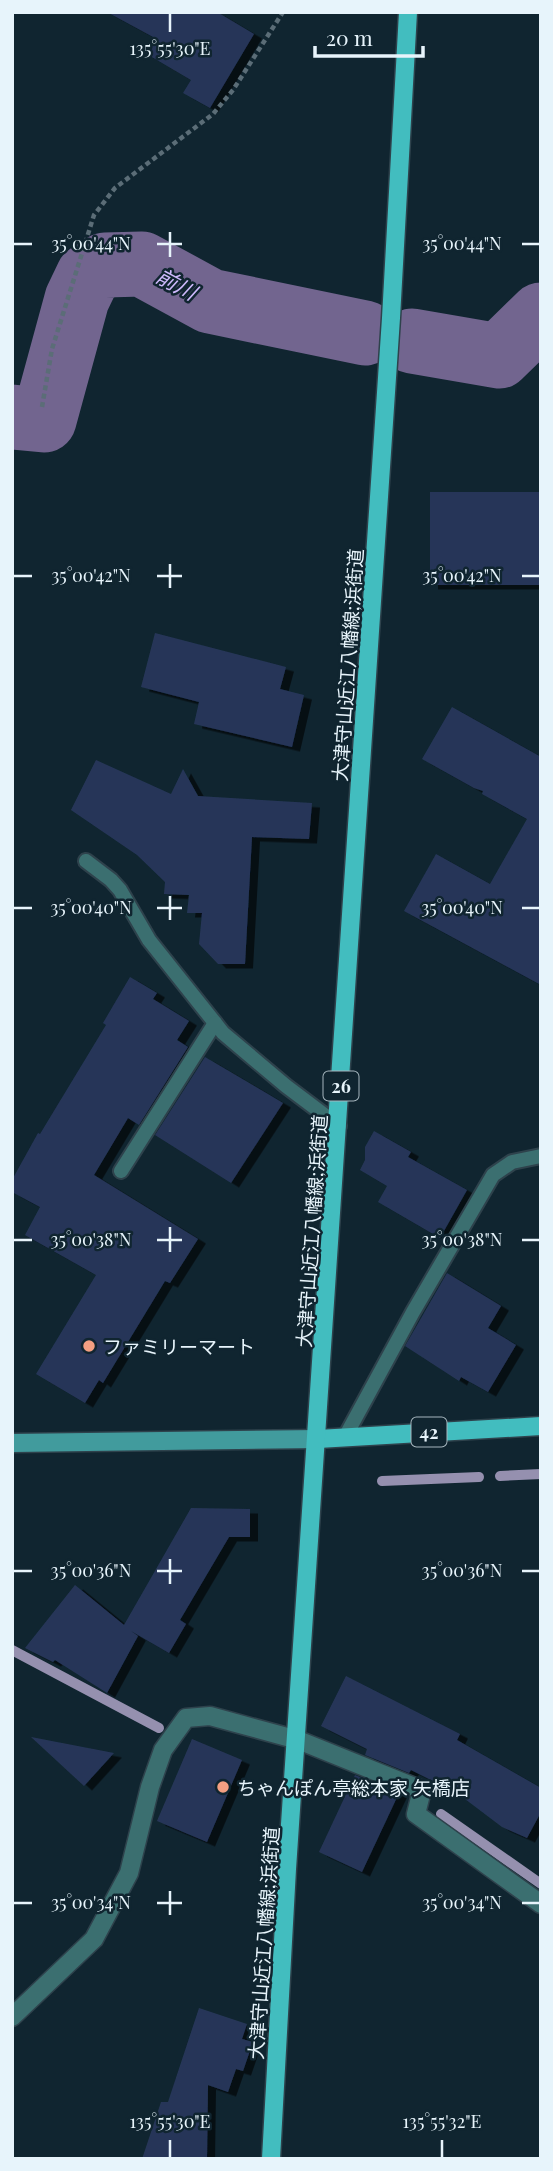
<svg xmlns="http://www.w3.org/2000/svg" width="553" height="2171" font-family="'Playfair Display','Noto Sans JP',serif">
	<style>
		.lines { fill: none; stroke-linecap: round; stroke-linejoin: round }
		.stream { stroke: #9590af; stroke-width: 10 }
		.river { stroke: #72658f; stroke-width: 65 }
		.building { fill: #263658; filter: url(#shadow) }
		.lane-casing { stroke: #2e424c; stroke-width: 18 }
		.street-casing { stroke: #2e424c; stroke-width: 21 }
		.secondary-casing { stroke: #2e424c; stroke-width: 21 }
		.primary-casing { stroke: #2e424c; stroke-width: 21 }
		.path { stroke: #5b6d77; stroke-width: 4.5; stroke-dasharray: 5 3.5; stroke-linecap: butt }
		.lane { stroke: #3b6f70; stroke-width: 14 }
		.street { stroke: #3b6f70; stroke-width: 18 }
		.secondary { stroke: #419b9d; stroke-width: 18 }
		.primary { stroke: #42bdbf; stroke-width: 18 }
		.ticks { fill: none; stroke: #e7f4fb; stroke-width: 2.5 }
		.poi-dot { fill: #f39f82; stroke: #102530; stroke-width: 2.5 }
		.labels { text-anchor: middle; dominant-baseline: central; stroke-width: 5; stroke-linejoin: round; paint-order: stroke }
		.shield { fill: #102530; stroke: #a6b6be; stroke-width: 2 }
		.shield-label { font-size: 18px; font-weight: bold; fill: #e7f4fb }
		.street-label { font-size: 19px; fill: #e7f4fb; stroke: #102530 }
		.poi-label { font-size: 19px; fill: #e7f4fb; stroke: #102530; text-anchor: start }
		.water-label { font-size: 21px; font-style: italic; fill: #ceb9fc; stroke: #102530 }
		.ticks-label { font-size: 18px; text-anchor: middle; fill: #e7f4fb; stroke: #102530; stroke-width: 5; stroke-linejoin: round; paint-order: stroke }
	</style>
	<defs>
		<filter id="shadow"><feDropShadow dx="8" dy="4.5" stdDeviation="0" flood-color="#0009"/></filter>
	</defs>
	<rect width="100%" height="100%" fill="#102530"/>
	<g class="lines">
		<g class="stream">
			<path d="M 500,1476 L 541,1474"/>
			<path d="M 382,1481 L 479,1477"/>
			<path d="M 12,1650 L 159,1728"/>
			<path d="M 441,1814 L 541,1884"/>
		</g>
		<g class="river">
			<path d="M 412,341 L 499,356 L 541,315"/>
			<path d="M 12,417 L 44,420 L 77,299 L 88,276 L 105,265 L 142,264 L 210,301 L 365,333"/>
		</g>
	</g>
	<g class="building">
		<path d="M 107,12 L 217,12 L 254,34 L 210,108 L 183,93 L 191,80 L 145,53 L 155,38 Z"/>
		<rect x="430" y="492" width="111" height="93"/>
		<path d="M 155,633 L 286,667 L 280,689 L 304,695 L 292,747 L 194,724 L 199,702 L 141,687 Z"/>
		<path d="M 452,707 L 541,757 L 541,985 L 404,911 L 436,854 L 490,884 L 527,819 L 482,794 L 483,791 L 474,788 L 422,759 Z"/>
		<path d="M 96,760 L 171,794 L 183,769 L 198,796 L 312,803 L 309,839 L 252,837 L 245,964 L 218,964 L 199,944 L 202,913 L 187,913 L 189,895 L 164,894 L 165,882 L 137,855 L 71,810 Z"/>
		<path d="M 130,977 L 157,993 L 153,999 L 189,1021 L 177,1040 L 188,1047 L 139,1125 L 128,1118 L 94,1175 L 198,1239 L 170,1283 L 165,1281 L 103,1383 L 99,1380 L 85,1403 L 36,1374 L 96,1275 L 25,1235 L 40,1207 L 12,1192 L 12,1180 L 38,1133 L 40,1134 L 106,1025 L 103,1023 Z"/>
		<path d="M 205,1057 L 283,1103 L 231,1183 L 155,1135 Z"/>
		<path d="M 374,1131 L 411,1152 L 408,1157 L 467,1190 L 440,1238 L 378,1202 L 387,1186 L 360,1170 L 365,1160 L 365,1147 Z"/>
		<path d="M 447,1273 L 501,1306 L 488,1328 L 516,1345 L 488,1392 L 461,1377 L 459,1381 L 405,1346 Z"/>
		<path d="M 191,1508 L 250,1509 L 250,1537 L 229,1537 L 180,1620 L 186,1624 L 169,1653 L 131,1631 L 138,1636 L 107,1693 L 55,1660 L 53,1662 L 25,1648 L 75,1585 L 124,1625 Z"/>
		<path d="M 346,1676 L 460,1734 L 457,1740 L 541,1788 L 541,1812 L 527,1838 L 502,1827 L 457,1793 L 411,1770 L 409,1773 L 365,1755 L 367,1749 L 321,1726 Z"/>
		<path d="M 31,1737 L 114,1753 L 84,1786 Z"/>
		<path d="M 192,1739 L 242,1760 L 207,1842 L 157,1821 Z"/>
		<path d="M 355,1775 L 399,1793 L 362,1872 L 319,1852 Z"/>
		<path d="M 199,2008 L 247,2024 L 242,2039 L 253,2042 L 243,2071 L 236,2069 L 228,2092 L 208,2085 L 207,2159 L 142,2159 L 161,2102 L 168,2102 Z"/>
	</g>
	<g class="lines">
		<defs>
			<g id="lane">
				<path d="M 86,861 L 111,880 L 120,890 L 149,940 L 223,1033 L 286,1086 L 339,1126"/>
				<path d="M 121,1171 L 215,1023"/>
				<path d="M 345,1437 L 413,1312 L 493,1175 L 512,1162 L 541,1156"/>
			</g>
			<path id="street" d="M 12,2017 L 94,1939 L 129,1873 L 150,1787 L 163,1750 L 186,1718 L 210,1716 L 298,1740 L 422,1790 L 416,1814 L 541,1904"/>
			<path id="secondary" d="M 12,1443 L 318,1439"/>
			<g id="primary">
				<path d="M 318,1439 L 541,1426"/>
				<path d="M 271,2159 L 287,1869 L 391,318 L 408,12"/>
			</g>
		</defs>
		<use href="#lane" class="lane-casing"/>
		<use href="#street" class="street-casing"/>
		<use href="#secondary" class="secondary-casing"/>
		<use href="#primary" class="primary-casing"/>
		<path class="path" d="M 42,407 L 52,349 L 94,215 L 115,188 L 213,114 L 233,90 L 283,12"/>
		<use href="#lane" class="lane"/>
		<use href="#street" class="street"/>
		<use href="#secondary" class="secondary"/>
		<use href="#primary" class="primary"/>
	</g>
	<path class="ticks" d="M 170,14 L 170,32M 170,232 L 170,257M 14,244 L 32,244M 157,244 L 182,244M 522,244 L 539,244M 170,564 L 170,588M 14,576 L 32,576M 157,576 L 182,576M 522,576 L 539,576M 170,896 L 170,920M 14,908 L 32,908M 157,908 L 182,908M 522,908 L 539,908M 170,1227 L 170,1252M 14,1240 L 32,1240M 157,1240 L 182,1240M 522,1240 L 539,1240M 170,1559 L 170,1584M 14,1571 L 32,1571M 157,1571 L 182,1571M 522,1571 L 539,1571M 170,1891 L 170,1915M 14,1903 L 32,1903M 157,1903 L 182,1903M 522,1903 L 539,1903M 170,2140 L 170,2157M 442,2140 L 442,2157"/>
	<g class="poi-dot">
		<circle cx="89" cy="1346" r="7"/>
		<circle cx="223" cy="1787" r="7"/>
	</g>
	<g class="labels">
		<g class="shield">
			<rect x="323.5" y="1071.5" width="35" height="29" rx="5"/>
			<rect x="411.5" y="1417.5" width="35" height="29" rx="5"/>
		</g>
		<g class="shield-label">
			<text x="341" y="1086">26</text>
			<text x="429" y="1432">42</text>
		</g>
		<g class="street-label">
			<text transform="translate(347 665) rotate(-86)">大津守山近江八幡線;浜街道</text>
			<text transform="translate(311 1231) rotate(-86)">大津守山近江八幡線;浜街道</text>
			<text transform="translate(263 1943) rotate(-86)">大津守山近江八幡線;浜街道</text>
		</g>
		<g class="poi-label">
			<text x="103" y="1346">ファミリーマート</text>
			<text x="237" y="1787">ちゃんぽん亭総本家 矢橋店</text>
		</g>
		<g class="water-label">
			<text transform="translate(177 283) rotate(28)">前川</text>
		</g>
	</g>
	<g class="ticks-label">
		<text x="170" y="55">135°55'30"E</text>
		<text x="91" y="250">35°00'44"N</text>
		<text x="462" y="250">35°00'44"N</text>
		<text x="91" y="582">35°00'42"N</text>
		<text x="462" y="582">35°00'42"N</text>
		<text x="91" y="914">35°00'40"N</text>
		<text x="462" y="914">35°00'40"N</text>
		<text x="91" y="1246">35°00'38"N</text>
		<text x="462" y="1246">35°00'38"N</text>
		<text x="91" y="1577">35°00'36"N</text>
		<text x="462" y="1577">35°00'36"N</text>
		<text x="91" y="1909">35°00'34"N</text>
		<text x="462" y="1909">35°00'34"N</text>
		<text x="170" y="2128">135°55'30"E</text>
		<text x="442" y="2128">135°55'32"E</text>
	</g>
	<rect width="553" height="2171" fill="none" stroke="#e7f4fb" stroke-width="28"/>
	<path d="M315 46v10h108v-10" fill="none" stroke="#e7f4fb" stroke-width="3.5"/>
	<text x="326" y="46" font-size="21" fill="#e7f4fb" stroke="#102530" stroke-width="5" paint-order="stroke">20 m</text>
</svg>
